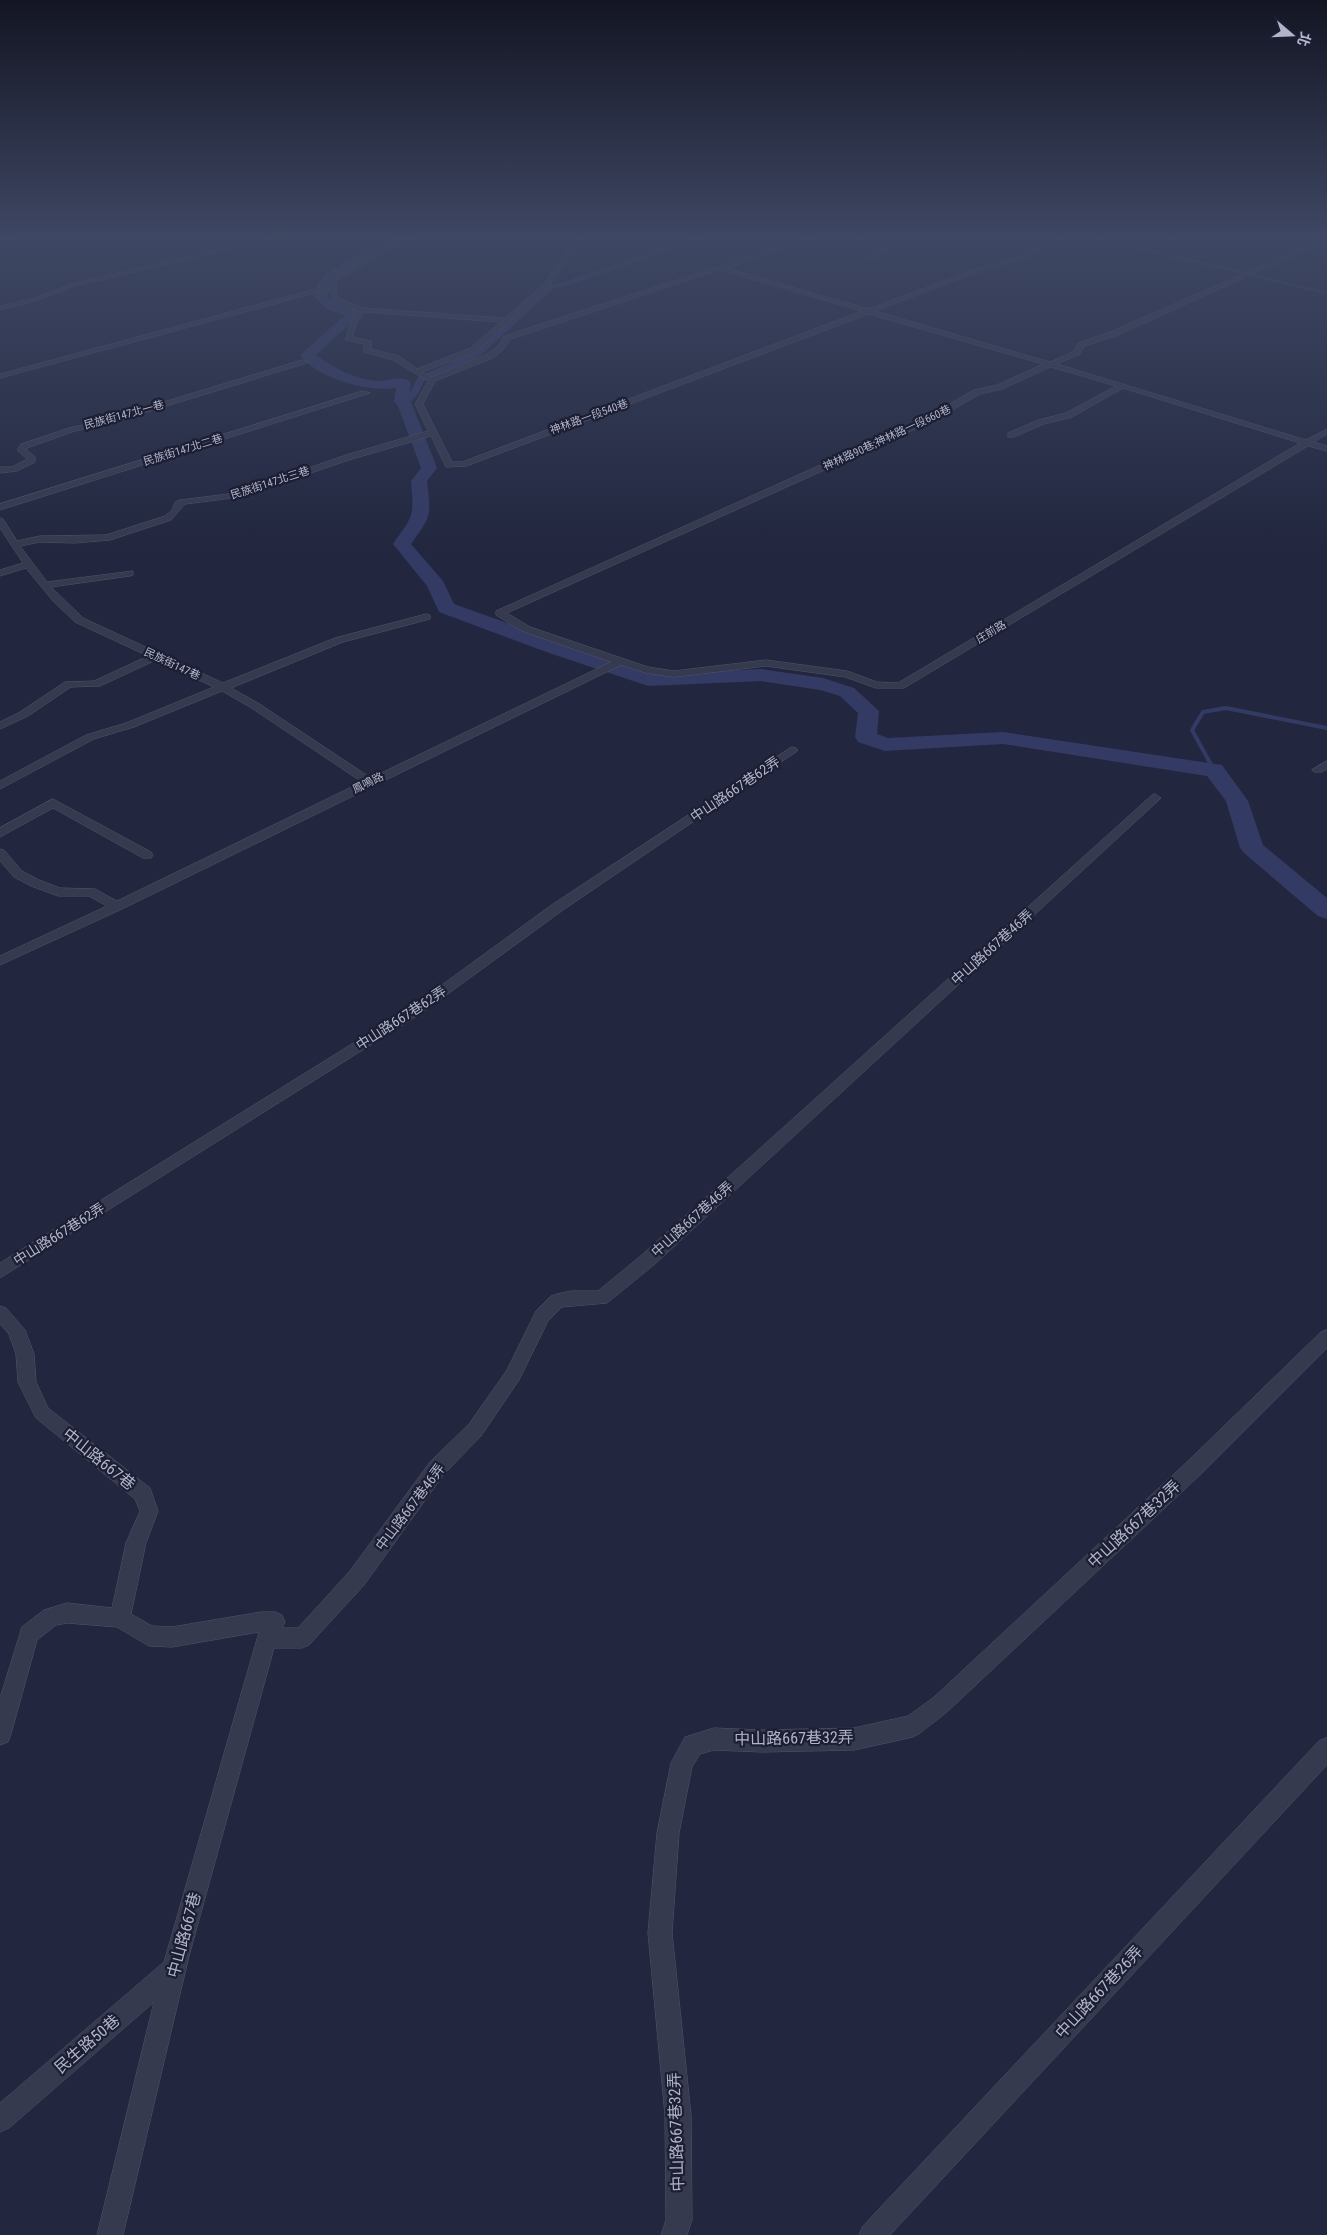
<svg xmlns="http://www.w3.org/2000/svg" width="1327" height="2235" font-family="'Roboto Condensed','Noto Sans TC',sans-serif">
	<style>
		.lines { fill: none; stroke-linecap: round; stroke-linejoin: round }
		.stream-far1 { stroke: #333b65; stroke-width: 2.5 }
		.stream { stroke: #333b65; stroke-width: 4 }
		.canal { fill: #333b65; fill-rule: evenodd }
		.river { fill: #333b65; fill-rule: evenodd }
		.street-casing { stroke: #515569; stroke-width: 1 }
		.street { fill: #363a4f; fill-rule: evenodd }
		.labels { text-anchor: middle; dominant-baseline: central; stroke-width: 4.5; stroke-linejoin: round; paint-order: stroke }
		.far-street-label { font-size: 11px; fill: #b2b5ca; stroke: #1c1f33 }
		.street-label { font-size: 14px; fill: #b2b5ca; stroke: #1c1f33 }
		.near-street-label { font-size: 16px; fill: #b2b5ca; stroke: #1c1f33 }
	</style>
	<rect width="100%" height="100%" fill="#22273f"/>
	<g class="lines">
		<g class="stream-far1">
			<path d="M 1093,237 L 1327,293"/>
			<path d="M 1144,249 L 1173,237"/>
		</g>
		<path class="stream" d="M 1214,770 L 1192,730 L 1203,712 L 1226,708 L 1327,728"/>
		<path class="canal" d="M 696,237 L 705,237 L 564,287 L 554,288 L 480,356 L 424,381 L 419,392 L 408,406 L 401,404 L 411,391 L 418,377 L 474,352 L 549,284 L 560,283 Z"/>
		<path class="river" d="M 393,237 L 410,237 L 334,280 L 327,296 L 339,304 L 359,311 L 361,314 L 316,355 C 334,368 354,379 377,381 C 387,381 405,374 411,383 L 409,400 L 412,404 L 437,468 L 427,481 C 431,516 432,515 411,544 L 443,581 L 454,604 L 650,674 L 761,669 L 823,678 L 854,688 L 879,711 L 877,734 L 888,738 L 1003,732 L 1222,765 L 1248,801 L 1263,845 L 1327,898 L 1327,919 L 1318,916 L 1244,853 L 1240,848 L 1226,801 L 1207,776 L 1003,744 L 885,751 L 858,742 L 855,737 L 858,713 L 840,696 L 820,690 L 761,681 L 648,686 L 552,654 L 439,612 L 427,586 L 393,544 C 414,514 414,518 411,481 L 421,468 L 398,406 L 394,401 L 396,388 C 367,392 318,379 300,355 L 345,315 L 329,310 L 314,297 L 317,286 L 325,274 Z"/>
		<defs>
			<g id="street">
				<path d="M 15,237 L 26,237 L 0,244 L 0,240 Z"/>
				<path d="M 271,237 L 281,237 L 75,286 L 35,301 L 0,310 L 0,306 L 31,299 L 71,284 Z"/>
				<path d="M 409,237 L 417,237 L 379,255 L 350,274 L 338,279 L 336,287 L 338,298 L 363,308 L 505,318 L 545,283 L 566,251 L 578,237 L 584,237 L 571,253 L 550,285 L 476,352 L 422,372 L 432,377 L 487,354 L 498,346 L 503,337 L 519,331 L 809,237 L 818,237 L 727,268 L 868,309 L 987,265 L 1012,259 L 1060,237 L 1068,237 L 1016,261 L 991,267 L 875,311 L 1050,362 L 1074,351 L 1078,343 L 1110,332 L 1327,237 L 1327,240 L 1116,336 L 1084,346 L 1080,354 L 1057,364 L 1306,440 L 1327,429 L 1327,434 L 1314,442 L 1327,446 L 1327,451 L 1308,446 L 904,688 L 876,688 L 845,677 L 766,666 L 674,677 L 646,673 L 621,665 L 122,909 L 0,965 L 0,956 L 107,906 L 89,896 L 58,896 L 31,886 L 14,877 L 0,861 L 0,849 L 4,850 L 22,871 L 39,880 L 60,888 L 95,889 L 117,901 L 362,782 L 250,707 L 222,691 L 134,727 L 94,739 L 0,789 L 0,781 L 86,735 L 126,723 L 214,687 L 156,660 L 100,686 L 71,687 L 28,716 L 0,729 L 0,722 L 20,712 L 65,682 L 94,681 L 148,656 L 75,622 L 53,601 L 26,568 L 0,576 L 0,570 L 23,563 L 0,528 L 0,518 L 3,519 L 17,541 L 40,536 L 106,535 L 165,516 L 172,510 L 175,502 L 180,500 L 236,493 L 346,455 L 428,431 L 415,404 L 428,381 L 393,360 L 364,352 L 364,344 L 345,340 L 351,321 L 358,311 C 346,306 330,305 330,289 L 0,378 L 0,374 L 330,285 L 333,277 L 346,272 L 375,253 ZM 720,270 L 862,311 L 462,462 L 452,462 L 423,404 L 435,381 L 493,358 L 504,349 L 509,340 ZM 365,312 L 501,322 L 470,348 L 417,369 L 399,356 L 371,349 L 371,341 L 352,337 L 357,322 ZM 869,314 L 1043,364 L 997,385 L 974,390 L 927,417 L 496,611 L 496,615 L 522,631 L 611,662 L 371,778 L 258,703 L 231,688 L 343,642 L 430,619 L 430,615 L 426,614 L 335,638 L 223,683 L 83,618 L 51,587 L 130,576 L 133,575 L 133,571 L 47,582 L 20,546 L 40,542 L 75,543 L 110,540 L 171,520 L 185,504 L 240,497 L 352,459 L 431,436 L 446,467 L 466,466 ZM 1051,367 L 1116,386 L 1066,413 L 1038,420 L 1008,433 L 1008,437 L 1014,437 L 1044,424 L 1072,417 L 1123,388 L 1300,443 L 898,683 L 877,682 L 847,671 L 766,660 L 674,671 L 648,667 L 530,627 L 507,613 L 933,421 L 980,394 L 1002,389 Z"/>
				<path d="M 850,237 L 868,240 L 871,245 L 890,250 L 873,258 L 869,258 L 869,256 L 881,251 L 866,247 L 863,242 Z"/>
				<path d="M 303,360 L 310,362 L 105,425 L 75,431 L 27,448 L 26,449 L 35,457 L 35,462 L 17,471 L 0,473 L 0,467 L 12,467 L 27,459 L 17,450 L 21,444 L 69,428 L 101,421 Z"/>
				<path d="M 363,391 L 370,393 L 0,510 L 0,504 Z"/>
				<path d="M 792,747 L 796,748 L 798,750 L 796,752 L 563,910 L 423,1012 L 0,1278 L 0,1263 L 413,1006 L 553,904 Z"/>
				<path d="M 1327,761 L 1327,769 L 1322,772 L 1314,772 L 1312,770 Z"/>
				<path d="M 1155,794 L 1161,798 L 1159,800 L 655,1264 L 607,1303 L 562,1307 L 548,1321 L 519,1380 L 481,1436 L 444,1474 L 364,1585 L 309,1645 L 302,1648 L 274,1648 L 189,1956 L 123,2235 L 97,2235 L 154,2002 L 9,2128 L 0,2132 L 0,2103 L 164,1962 L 259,1632 L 172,1647 L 149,1646 L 117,1627 L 67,1623 L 56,1625 L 37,1640 L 11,1734 L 8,1742 L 0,1745 L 0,1698 L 22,1627 L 44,1610 L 67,1603 L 112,1608 L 126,1543 L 140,1511 L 135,1499 L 36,1418 L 18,1382 L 16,1354 L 9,1334 L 0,1324 L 0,1306 L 6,1308 L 25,1330 L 34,1354 L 36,1382 L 48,1408 L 150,1488 L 158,1511 L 146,1543 L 131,1614 L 152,1626 L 172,1627 L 261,1612 L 275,1612 L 282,1615 L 285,1622 L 282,1628 L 298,1628 L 350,1571 L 430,1462 L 469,1424 L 507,1370 L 536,1311 L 551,1296 L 557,1294 L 571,1291 L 598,1291 L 643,1254 L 1151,796 Z"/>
				<path d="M 53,799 L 151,852 L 153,855 L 151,858 L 143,858 L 53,808 L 0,837 L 0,828 Z"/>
				<path d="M 1327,1330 L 1327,1348 L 1202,1473 L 947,1712 L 920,1733 L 913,1737 L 854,1750 L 762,1752 L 714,1750 L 700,1754 L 692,1767 L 679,1833 L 672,1933 L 691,2115 L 692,2220 L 687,2235 L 661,2235 L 666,2220 L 665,2115 L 648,1933 L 657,1833 L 671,1763 L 685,1737 L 714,1728 L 762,1730 L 854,1728 L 908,1716 L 933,1698 L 1188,1461 L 1321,1332 Z"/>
				<path d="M 1327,1738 L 1327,1765 L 890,2235 L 859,2235 L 863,2226 L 1319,1741 Z"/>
			</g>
		</defs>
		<use href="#street" class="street-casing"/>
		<use href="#street" class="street"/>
	</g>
	<linearGradient id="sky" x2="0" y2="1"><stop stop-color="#131523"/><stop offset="0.43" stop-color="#3e4763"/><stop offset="1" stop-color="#3e4763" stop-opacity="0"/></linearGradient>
	<rect width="1327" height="550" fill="url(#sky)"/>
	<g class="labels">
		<g class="far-street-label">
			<text transform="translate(124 415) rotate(-15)">民族街147北一巷</text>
			<text transform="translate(589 417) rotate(-20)">神林路一段540巷</text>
			<text transform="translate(887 438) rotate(-25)">神林路90巷;神林路一段660巷</text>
			<text transform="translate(183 450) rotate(-17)">民族街147北二巷</text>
			<text transform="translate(270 483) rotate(-18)">民族街147北三巷</text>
			<text transform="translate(991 632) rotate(-31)">庄前路</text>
			<text transform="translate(172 664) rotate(25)">民族街147巷</text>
			<text transform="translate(368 783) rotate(-26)">鳳鳴路</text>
		</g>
		<g class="street-label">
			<text transform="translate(735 789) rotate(-34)">中山路667巷62弄</text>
			<text transform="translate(992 947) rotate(-42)">中山路667巷46弄</text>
			<text transform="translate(401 1018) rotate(-33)">中山路667巷62弄</text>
			<text transform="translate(692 1219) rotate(-42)">中山路667巷46弄</text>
			<text transform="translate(59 1234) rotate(-32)">中山路667巷62弄</text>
			<text transform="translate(410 1507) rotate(-53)">中山路667巷46弄</text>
		</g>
		<g class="near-street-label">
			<text transform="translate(99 1459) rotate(39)">中山路667巷</text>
			<text transform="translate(1134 1524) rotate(-43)">中山路667巷32弄</text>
			<text transform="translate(794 1738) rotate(-1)">中山路667巷32弄</text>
			<text transform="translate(184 1935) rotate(-75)">中山路667巷</text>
			<text transform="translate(1099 1992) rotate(-47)">中山路667巷26弄</text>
			<text transform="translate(87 2044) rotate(-41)">民生路50巷</text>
			<text transform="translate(676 2132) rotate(-92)">中山路667巷32弄</text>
		</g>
	</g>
	<g transform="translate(1292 35) rotate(109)" stroke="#1c1f33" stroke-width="4" paint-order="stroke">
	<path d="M0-4L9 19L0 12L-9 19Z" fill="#b2b5ca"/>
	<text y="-8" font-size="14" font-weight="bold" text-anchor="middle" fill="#b2b5ca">北</text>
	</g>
</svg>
